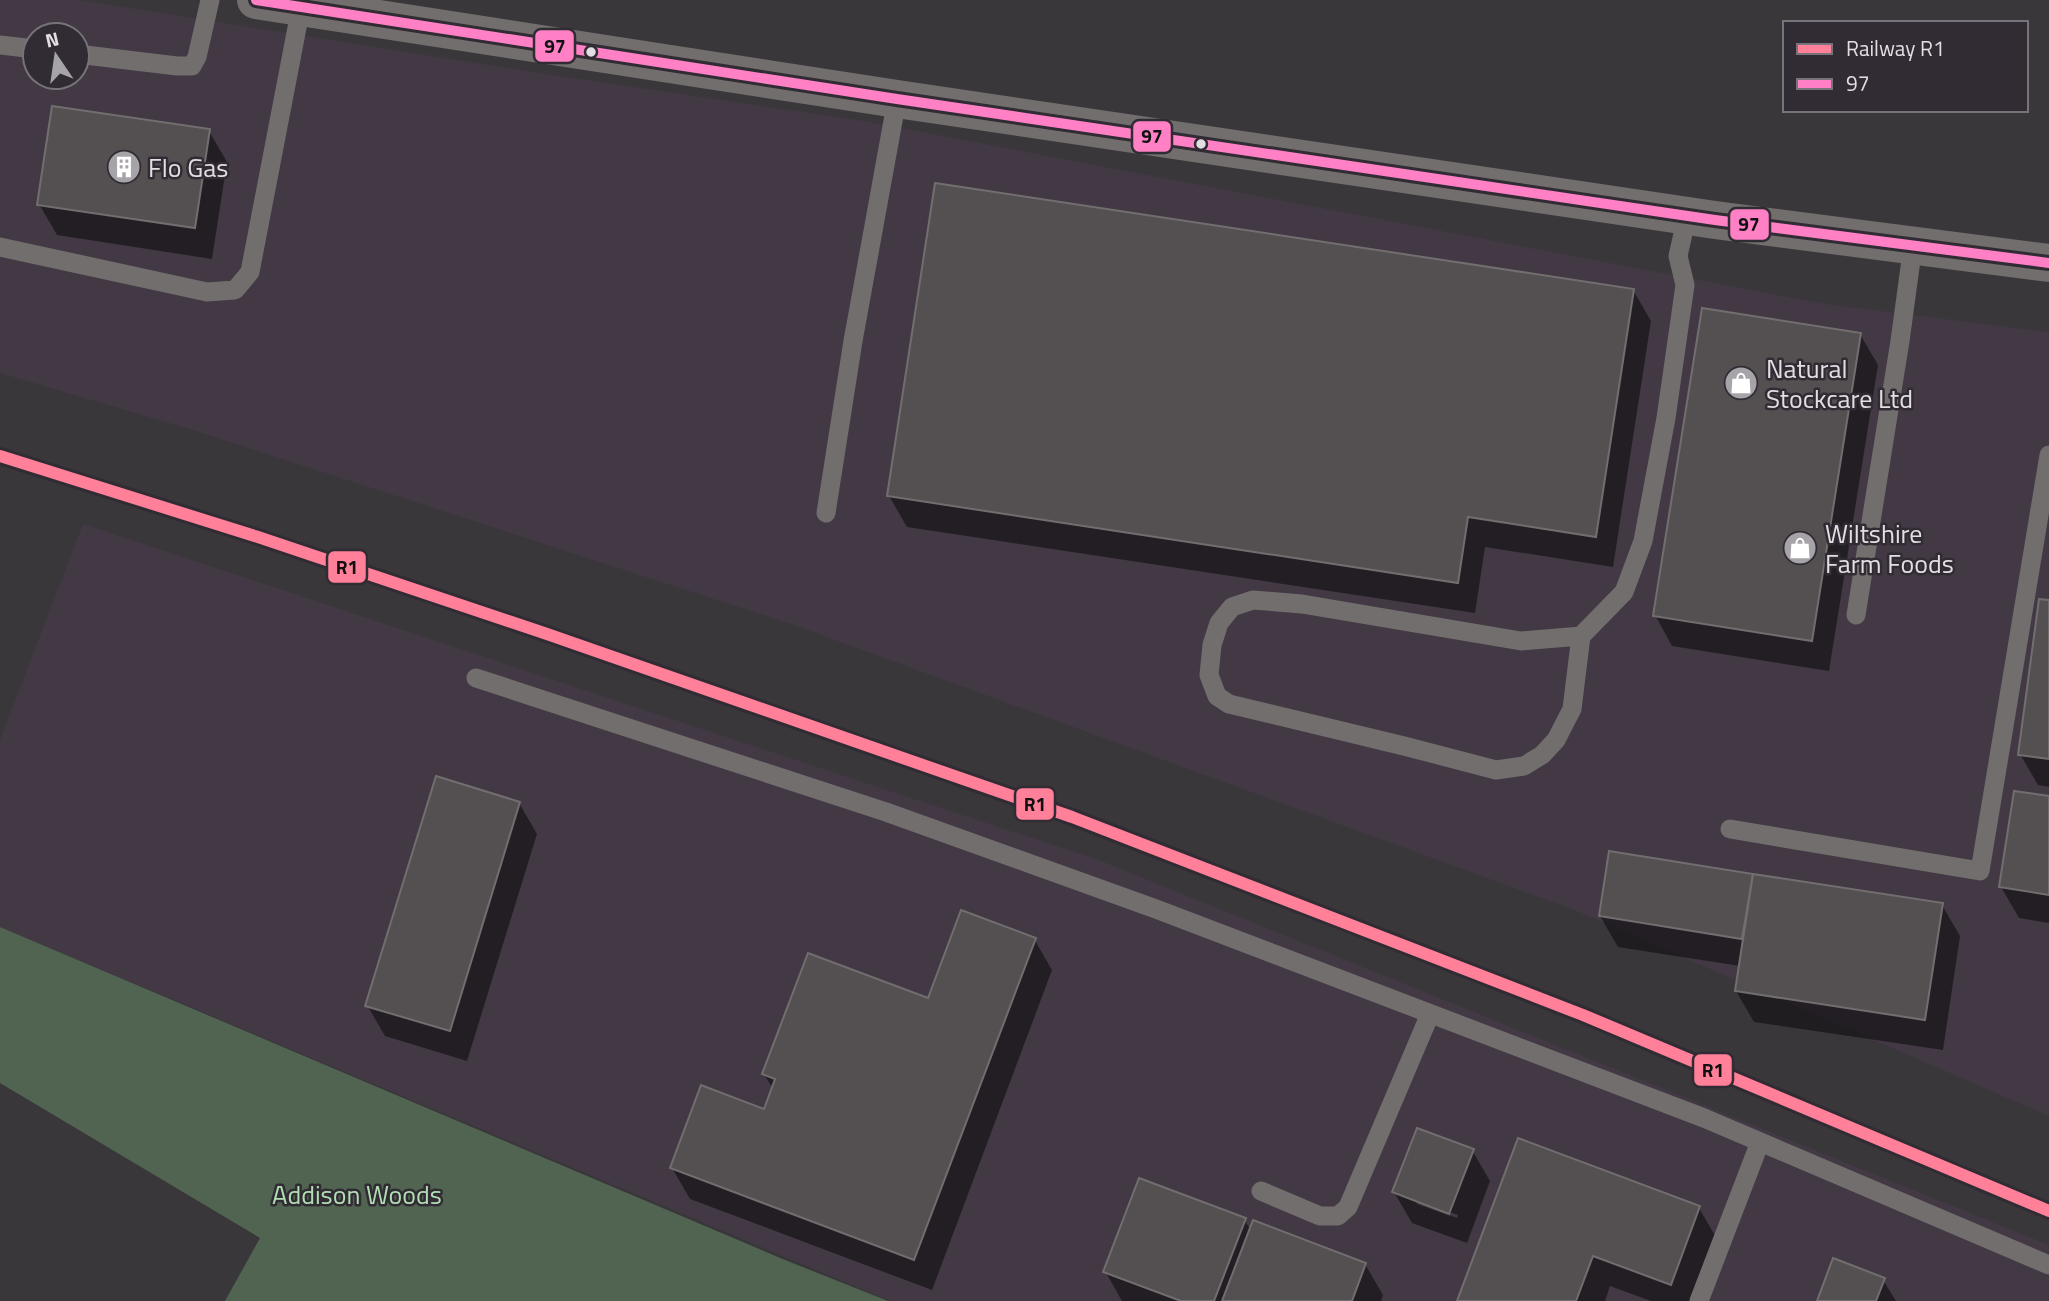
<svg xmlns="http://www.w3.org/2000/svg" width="2049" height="1301" font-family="'Titillium Web',sans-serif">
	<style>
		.built { fill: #423945; fill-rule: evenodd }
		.forest { fill: #506451 }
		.shadow { fill: #0007; fill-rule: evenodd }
		.building { fill: #545052; stroke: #726e6f; stroke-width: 2 }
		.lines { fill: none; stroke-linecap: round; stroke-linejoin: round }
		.service { stroke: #726e6d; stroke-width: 19 }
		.tertiary { stroke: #726e6d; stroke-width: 38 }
		.bus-1-casing { stroke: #312b33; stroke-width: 16 }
		.bus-1 { stroke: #ff80c5; stroke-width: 10 }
		.rail-1-casing { stroke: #312b33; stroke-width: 18 }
		.rail-1 { stroke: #ff8098; stroke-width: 12 }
		.bus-dot { fill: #e2dee4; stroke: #312b33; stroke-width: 2.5 }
		.labels { text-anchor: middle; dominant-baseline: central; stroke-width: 5; stroke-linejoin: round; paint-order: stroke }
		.poi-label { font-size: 26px; fill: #e2dee4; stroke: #312b33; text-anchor: start }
		.park-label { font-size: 26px; fill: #b1ddb2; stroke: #312b33 }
		.line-badge { stroke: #312b33; stroke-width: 2.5 }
		.pale-badge-label { font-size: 19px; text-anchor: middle; font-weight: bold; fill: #111 }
	</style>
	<rect width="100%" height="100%" fill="#3a373b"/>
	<g class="built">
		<path d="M 0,0 L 79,0 L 539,73 L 864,121 L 1825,304 L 2049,332 L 2049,1116 L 1572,909 L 791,624 L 193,430 L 0,373 ZM 35,35 L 77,35 L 77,77 L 35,77 Z"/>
		<path d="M 83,524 L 1101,861 L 2049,1245 L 2049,1301 L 890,1301 L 0,927 L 0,740 Z"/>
	</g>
	<path class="forest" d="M 0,927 L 785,1260 L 888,1301 L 225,1301 L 260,1238 L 0,1083 Z"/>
	<g class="shadow">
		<path d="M 209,131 L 227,162 L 212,259 L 57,235 L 39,204 Z"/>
		<path d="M 1633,290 L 1651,321 L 1613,567 L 1485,547 L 1475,613 L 907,527 L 889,496 Z"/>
		<path d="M 1860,334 L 1878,365 L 1829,671 L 1672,646 L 1655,615 Z"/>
		<path d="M 2049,602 L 2049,787 L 2038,785 L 2020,754 Z"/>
		<path d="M 2049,798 L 2049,923 L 2019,918 L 2001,887 Z"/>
		<path d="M 519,803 L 537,834 L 467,1061 L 385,1036 L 367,1005 Z"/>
		<path d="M 1610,853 L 1942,905 L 1960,936 L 1943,1050 L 1754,1022 L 1736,991 L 1740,966 L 1618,947 L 1600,916 Z"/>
		<path d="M 1034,939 L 1052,970 L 932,1290 L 690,1199 L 672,1168 L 765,1112 L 773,1089 L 764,1074 L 929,1001 Z"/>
		<path d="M 1472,1150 L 1490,1181 L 1467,1243 L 1412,1223 L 1394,1192 ZM 1417,1200 L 1458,1215 L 1457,1218 L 1417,1204 Z"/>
		<path d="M 1699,1208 L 1717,1239 L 1694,1301 L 1651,1301 L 1610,1286 L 1605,1301 L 1459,1301 Z"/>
		<path d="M 1244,1220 L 1251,1230 L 1365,1264 L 1383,1295 L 1381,1301 L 1122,1301 L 1105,1271 Z"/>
		<path d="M 1883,1280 L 1896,1301 L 1819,1301 Z"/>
	</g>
	<g class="building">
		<path d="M 52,106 L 210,129 L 195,228 L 37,205 Z"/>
		<path d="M 935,183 L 1634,289 L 1596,537 L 1468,517 L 1458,583 L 887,496 Z"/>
		<path d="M 1702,308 L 1861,333 L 1812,641 L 1653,616 Z"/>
		<path d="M 2039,599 L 2049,600 L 2049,759 L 2018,755 Z"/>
		<path d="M 436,776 L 520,802 L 450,1031 L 365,1006 Z"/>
		<path d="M 2014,791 L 2049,796 L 2049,895 L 1999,887 Z"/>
		<path d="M 1609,851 L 1753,874 L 1742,939 L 1599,916 Z"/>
		<path d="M 1753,874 L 1943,903 L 1925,1020 L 1735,991 Z"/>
		<path d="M 961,910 L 1036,938 L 914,1260 L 670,1168 L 701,1085 L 764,1109 L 775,1079 L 762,1074 L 808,953 L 928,998 Z"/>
		<path d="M 1417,1128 L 1474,1149 L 1449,1214 L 1392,1192 Z"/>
		<path d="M 1518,1138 L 1700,1206 L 1671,1285 L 1593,1256 L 1576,1301 L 1457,1301 Z"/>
		<path d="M 1139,1178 L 1246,1218 L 1214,1301 L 1181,1301 L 1103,1272 Z"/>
		<path d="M 1253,1220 L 1366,1263 L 1352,1301 L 1222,1301 Z"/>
		<path d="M 1833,1258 L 1885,1278 L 1876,1301 L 1817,1301 Z"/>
	</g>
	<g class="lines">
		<g class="service">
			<path d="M 0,45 L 35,49"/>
			<path d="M 77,54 L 177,66 L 192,66 L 197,57 L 210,0"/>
			<path d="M 0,247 L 207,292 L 235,290 L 250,272 L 301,7"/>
			<path d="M 826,513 L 853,341 L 897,99"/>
			<path d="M 1856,615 L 1900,341 L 1913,245"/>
			<path d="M 1581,636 L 1572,709 L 1556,740 L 1542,755 L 1524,766 L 1496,770 L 1404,746 L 1229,704 L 1217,696 L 1209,675 L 1212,645 L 1219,623 L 1232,607 L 1253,600 L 1302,604 L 1521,641 L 1581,636 L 1624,592 L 1643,541 L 1666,418 L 1685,285 L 1678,256 L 1687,216"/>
			<path d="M 476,678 L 886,812 L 1156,909 L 1704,1118 L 2049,1265"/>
			<path d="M 1730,829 L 1980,871 L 2049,455"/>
			<path d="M 1261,1191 L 1320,1216 L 1338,1216 L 1348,1207 L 1430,1014"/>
			<path d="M 1699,1301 L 1760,1142"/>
		</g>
		<path class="tertiary" d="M 256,0 L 897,99 L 1715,220 L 2049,263"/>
		<defs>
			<path id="bus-1" d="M 256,0 L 897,99 L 1715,220 L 2049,263"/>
		</defs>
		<use href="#bus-1" class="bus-1-casing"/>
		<use href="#bus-1" class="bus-1"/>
		<defs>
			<path id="rail-1" d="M 0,456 L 258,537 L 547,634 L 1072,817 L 1583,1015 L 2049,1211"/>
		</defs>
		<use href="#rail-1" class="rail-1-casing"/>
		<use href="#rail-1" class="rail-1"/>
	</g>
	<defs>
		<symbol id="building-disc" viewBox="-11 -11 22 22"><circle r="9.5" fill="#a7a4a9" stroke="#312b33"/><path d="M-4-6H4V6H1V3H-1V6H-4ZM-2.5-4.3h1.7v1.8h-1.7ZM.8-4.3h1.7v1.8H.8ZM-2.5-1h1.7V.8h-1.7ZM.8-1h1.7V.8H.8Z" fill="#fff"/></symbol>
		<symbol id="shop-disc" viewBox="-11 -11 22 22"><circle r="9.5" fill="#a7a4a9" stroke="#312b33"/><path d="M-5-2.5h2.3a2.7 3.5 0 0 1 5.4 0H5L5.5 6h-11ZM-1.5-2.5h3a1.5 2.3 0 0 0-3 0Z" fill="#fff"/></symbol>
	</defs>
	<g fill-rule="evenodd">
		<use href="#building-disc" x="105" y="148" width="38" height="38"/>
		<use href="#shop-disc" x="1722" y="364" width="38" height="38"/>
		<use href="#shop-disc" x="1781" y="529" width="38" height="38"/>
	</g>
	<g class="bus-dot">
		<circle cx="591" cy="52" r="6"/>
		<circle cx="1201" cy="144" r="6"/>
	</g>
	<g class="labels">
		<g class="poi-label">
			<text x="148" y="167">Flo Gas</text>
			<text x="1766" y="368">Natural<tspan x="1766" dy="30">Stockcare Ltd</tspan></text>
			<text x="1825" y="533">Wiltshire<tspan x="1825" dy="30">Farm Foods</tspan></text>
		</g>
		<g class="park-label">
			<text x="357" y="1194">Addison Woods</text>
		</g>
	</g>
	<g class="line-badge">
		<rect x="534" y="29" width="41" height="34" rx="7" fill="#ff80c5"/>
		<rect x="1132" y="120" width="40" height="33" rx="7" fill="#ff80c5"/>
		<rect x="1729" y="208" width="41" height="33" rx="7" fill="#ff80c5"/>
		<rect x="327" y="550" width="40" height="34" rx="7" fill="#ff8098"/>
		<rect x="1015" y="787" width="40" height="34" rx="7" fill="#ff8098"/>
		<rect x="1693" y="1053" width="40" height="34" rx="7" fill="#ff8098"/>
	</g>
	<g class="pale-badge-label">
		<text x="555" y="53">97</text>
		<text x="1152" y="143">97</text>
		<text x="1749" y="231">97</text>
		<text x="347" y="574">R1</text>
		<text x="1035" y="811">R1</text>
		<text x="1713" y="1077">R1</text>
	</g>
	<rect x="1783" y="21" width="245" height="91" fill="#312b33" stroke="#78737a" stroke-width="2"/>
	<rect x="1797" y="44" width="35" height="10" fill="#ff8098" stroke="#78737a" stroke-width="2"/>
	<text x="1846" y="56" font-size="21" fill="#e2dee4">Railway R1</text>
	<rect x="1797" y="79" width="35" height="10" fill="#ff80c5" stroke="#78737a" stroke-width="2"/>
	<text x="1846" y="91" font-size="21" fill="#e2dee4">97</text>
	<g transform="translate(56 56) rotate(347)"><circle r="33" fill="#312b33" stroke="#78737a" stroke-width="2"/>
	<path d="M0-5L12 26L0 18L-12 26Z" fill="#a7a4a9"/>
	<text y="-10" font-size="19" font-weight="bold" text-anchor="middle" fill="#e2dee4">N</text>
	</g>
</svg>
